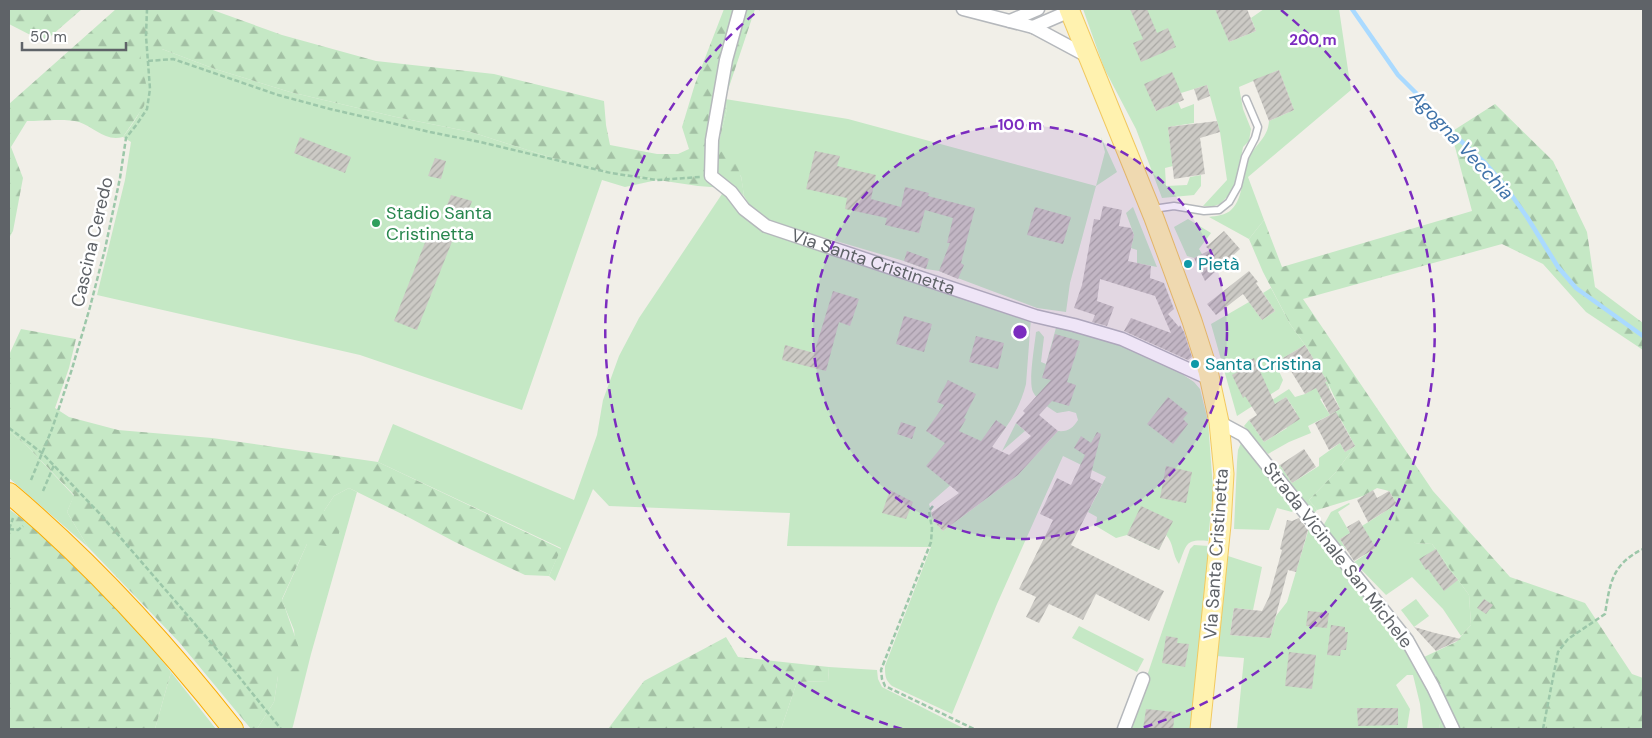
<svg xmlns="http://www.w3.org/2000/svg" width="1652" height="738" font-family="'DM Sans',sans-serif">
	<style>
		.green { fill: #c5e8c5 }
		.forest { fill: url(#forest-firs) }
		.lines { fill: none; stroke-linecap: round; stroke-linejoin: round }
		.stream { stroke: #aadaff; stroke-width: 4.5 }
		.building { fill: url(#building-hatch) }
		.service-casing { stroke: #b5b8bc; stroke-width: 9 }
		.minor-casing { stroke: #b5b8bc; stroke-width: 15 }
		.primary-casing { stroke: #f2c960; stroke-width: 21 }
		.trunk-casing { stroke: #f9ab00; stroke-width: 22 }
		.path { stroke: #9cc7a9; stroke-width: 2.5; stroke-dasharray: 5 2.5; stroke-linecap: butt }
		.service { stroke: #fff; stroke-width: 6 }
		.minor { stroke: #fff; stroke-width: 12 }
		.primary { stroke: #fff2af; stroke-width: 19 }
		.trunk { stroke: #feeaa1; stroke-width: 20 }
		.ring { fill: none; stroke: #7b2cbf; stroke-width: 2.5; stroke-dasharray: 9 6 }
		.leisure-dot { fill: #2e9e5b; stroke: #fff; stroke-width: 2 }
		.culture-dot { fill: #0f9aa8; stroke: #fff; stroke-width: 2 }
		.labels { text-anchor: middle; dominant-baseline: central; stroke-width: 5; stroke-linejoin: round; paint-order: stroke }
		.leisure-label { font-size: 18px; fill: #27864d; stroke: #fff; text-anchor: start }
		.street-label { font-size: 18px; fill: #5f6368; stroke: #fff }
		.culture-label { font-size: 18px; fill: #0d838f; stroke: #fff; text-anchor: start }
		.water-label { font-size: 19px; font-style: italic; fill: #4174aa; stroke: #fff }
		.centre { fill: #7b2cbf; stroke: #fff; stroke-width: 2.5 }
		.ring-label { font-size: 15px; text-anchor: middle; font-weight: bold; fill: #7b2cbf; stroke: #fff; stroke-width: 5; stroke-linejoin: round; paint-order: stroke }
	</style>
	<defs>
		<pattern id="forest-firs" width="22" height="20" patternUnits="userSpaceOnUse" patternTransform="scale(1.25)"><rect width="22" height="20" fill="#c5e8c5"/><path d="M5 1l3.5 6h-7zM16 11l3.5 6h-7z" fill="#a3c0a4"/></pattern>
		<pattern id="building-hatch" width="6" height="6" patternUnits="userSpaceOnUse" patternTransform="scale(1.25)"><rect width="6" height="6" fill="#cccac5"/><path d="M-1 1l2-2M0 6l6-6M5 7l2-2" fill="none" stroke="#a9a8a4"/></pattern>
	</defs>
	<rect width="100%" height="100%" fill="#f1efe8"/>
	<g class="green">
		<path d="M 1083,9 L 1217,9 L 1229,42 L 1256,31 L 1251,18 L 1264,9 L 1339,9 L 1351,90 L 1248,177 L 1264,220 L 1249,239 L 1209,217 C 1216,216 1226,215 1231,210 C 1245,197 1241,173 1249,158 C 1256,143 1268,138 1269,121 L 1294,110 L 1279,70 L 1239,87 L 1243,109 L 1251,129 L 1249,141 L 1243,147 L 1237,182 L 1229,195 L 1220,204 L 1211,207 L 1203,206 L 1227,180 L 1220,132 L 1207,85 L 1181,93 L 1145,84 L 1156,111 L 1178,102 L 1181,109 L 1194,104 L 1194,123 L 1168,127 L 1173,166 L 1165,168 L 1166,186 L 1187,185 L 1190,177 L 1201,175 L 1201,186 L 1194,195 L 1162,198 L 1136,129 L 1104,68 Z"/>
		<path d="M 138,49 L 162,49 L 215,69 L 290,92 L 396,117 L 471,132 L 559,160 L 611,173 L 657,180 L 625,187 L 602,180 L 522,410 L 360,355 L 97,295 L 125,180 L 131,142 L 123,137 C 152,99 148,94 138,49 Z"/>
		<path d="M 725,99 L 848,119 L 1096,186 L 1105,152 L 1101,137 L 1117,172 L 1096,186 L 1070,283 L 1066,312 L 1037,308 L 939,271 L 926,269 L 904,261 L 768,221 L 749,204 L 744,196 L 741,176 L 717,150 L 727,109 Z"/>
		<path d="M 726,188 L 744,212 L 1031,318 L 1026,384 C 1013,436 967,470 929,504 L 935,523 L 943,531 L 1018,475 L 1058,431 C 1068,432 1073,428 1078,420 L 1076,413 L 1069,411 L 1057,413 C 1049,408 1037,400 1033,392 C 1028,382 1035,344 1036,332 L 1039,331 L 1044,337 L 1041,362 L 1046,364 L 1057,324 L 1138,350 L 1179,372 L 1194,382 L 1200,389 L 1208,421 L 1213,489 L 1208,541 C 1185,539 1187,544 1179,564 C 1172,555 1174,543 1166,535 L 1159,550 L 1127,535 L 1116,538 L 1096,526 L 1097,517 L 1088,512 L 1106,477 L 1063,456 L 997,604 L 952,714 L 892,686 C 885,680 885,675 885,666 L 931,547 L 787,546 L 790,513 L 609,506 L 593,489 L 555,581 L 549,576 L 561,548 L 378,462 L 393,424 L 574,500 L 597,435 L 603,400 L 619,356 L 639,318 Z"/>
		<path d="M 1133,207 L 1157,267 L 1137,263 L 1137,250 L 1131,248 L 1134,235 L 1126,213 Z"/>
		<path d="M 1188,219 L 1211,233 L 1199,249 L 1202,254 L 1194,258 L 1187,256 L 1174,227 Z"/>
		<path d="M 1271,288 L 1290,324 L 1305,345 L 1283,358 L 1278,369 L 1283,380 L 1279,389 L 1237,416 L 1211,324 L 1249,302 L 1262,320 L 1275,311 L 1263,293 Z"/>
		<path d="M 1327,381 L 1331,393 L 1320,399 L 1330,415 L 1308,426 L 1311,433 L 1289,442 L 1268,454 L 1244,426 L 1249,420 L 1264,442 L 1287,428 L 1282,420 L 1296,412 L 1286,397 L 1272,406 L 1269,402 L 1289,389 L 1295,397 L 1305,394 Z"/>
		<path d="M 1016,423 L 1025,431 L 1002,451 Z"/>
		<path d="M 9,431 L 27,446 L 74,496 L 67,512 L 88,547 L 9,478 Z"/>
		<path d="M 1241,443 L 1295,507 L 1292,512 L 1277,508 L 1269,530 L 1234,529 L 1237,462 L 1238,450 Z"/>
		<path d="M 1340,443 L 1345,452 L 1355,446 L 1336,472 L 1309,500 L 1317,510 L 1314,513 L 1310,510 L 1276,467 L 1280,465 L 1292,483 L 1319,466 L 1319,458 Z"/>
		<path d="M 349,488 L 357,492 L 311,654 L 293,726 L 292,729 L 257,729 L 274,702 L 278,676 L 298,676 L 294,630 L 282,600 L 307,544 L 324,511 L 334,496 Z"/>
		<path d="M 1349,503 L 1350,504 L 1338,512 L 1350,533 L 1340,539 L 1346,549 L 1342,551 L 1322,528 L 1331,512 Z"/>
		<path d="M 1397,504 L 1415,543 L 1432,544 L 1469,595 L 1471,625 L 1461,636 L 1443,609 L 1412,577 L 1386,595 L 1354,562 L 1376,548 L 1362,526 Z"/>
		<path d="M 1309,528 L 1312,530 L 1338,565 L 1360,588 L 1377,613 L 1395,632 L 1419,671 L 1442,712 L 1439,729 L 1423,729 L 1420,704 L 1413,675 L 1407,675 L 1396,685 L 1410,709 L 1407,728 L 1405,729 L 1237,729 L 1244,658 L 1216,656 L 1228,556 L 1262,567 L 1253,610 L 1234,608 L 1230,635 L 1270,638 L 1276,616 L 1287,602 Z"/>
		<path d="M 1194,545 L 1209,546 L 1191,729 L 1129,729 L 1190,549 Z"/>
		<path d="M 1416,599 L 1429,616 L 1414,627 L 1401,610 Z"/>
		<path d="M 1079,626 L 1144,659 L 1137,672 L 1072,638 Z"/>
		<path d="M 829,667 L 877,670 L 878,679 L 882,687 L 965,729 L 781,729 L 797,682 L 828,681 Z"/>
		<path d="M 171,672 L 216,729 L 155,729 Z"/>
	</g>
	<g class="forest">
		<path d="M 9,9 L 82,9 L 44,42 L 9,24 Z"/>
		<path d="M 116,9 L 210,9 L 282,35 L 376,61 L 494,74 L 604,101 L 606,125 L 610,145 L 657,154 L 678,154 L 689,149 L 682,127 L 695,84 L 724,9 L 755,9 L 725,99 L 727,109 L 717,150 C 739,155 742,177 744,196 L 737,189 L 698,186 L 611,173 L 559,160 L 471,132 L 396,117 L 290,92 L 215,69 L 162,49 L 139,49 L 147,89 L 144,106 L 123,137 C 105,142 94,127 79,122 C 65,118 41,121 27,121 L 11,147 L 23,178 L 13,231 L 9,238 L 9,104 Z"/>
		<path d="M 1495,104 L 1553,161 L 1587,232 L 1595,287 L 1643,323 L 1643,350 L 1586,312 L 1543,264 L 1502,244 L 1303,299 L 1433,491 L 1510,577 L 1585,603 L 1632,674 L 1643,678 L 1643,729 L 1439,729 L 1444,696 L 1424,657 L 1456,642 L 1471,625 L 1469,595 L 1432,544 L 1415,543 L 1395,525 L 1397,504 L 1389,491 L 1377,488 L 1363,496 L 1317,510 L 1309,500 L 1336,472 L 1355,446 L 1340,418 L 1326,426 L 1323,419 L 1340,409 L 1327,381 L 1305,345 L 1290,324 L 1263,272 L 1249,239 L 1264,220 L 1282,267 L 1472,211 L 1451,132 Z"/>
		<path d="M 21,329 L 76,339 L 69,368 L 55,408 L 69,417 L 118,430 L 212,438 L 378,462 L 561,549 L 549,576 L 525,575 L 455,542 L 408,517 L 349,488 L 334,496 L 324,511 L 341,524 L 336,547 L 307,544 L 282,599 L 302,657 L 299,676 L 278,676 L 274,702 L 257,729 L 251,729 L 179,642 L 88,547 L 67,512 L 74,495 L 27,446 L 9,431 L 9,355 Z"/>
		<path d="M 9,509 L 34,528 L 138,629 L 171,672 L 155,729 L 9,729 Z"/>
		<path d="M 726,637 L 738,657 L 829,667 L 828,681 L 797,682 L 781,729 L 608,729 L 644,681 Z"/>
	</g>
	<g class="lines">
		<path class="stream" d="M 1352,9 L 1398,75 L 1431,108 L 1451,132 L 1485,163 L 1505,186 L 1527,217 L 1558,267 L 1576,288 L 1643,336"/>
	</g>
	<g class="building">
		<path d="M 1130,9 L 1147,9 L 1157,33 L 1168,28 L 1176,47 L 1141,62 L 1133,43 L 1143,39 Z"/>
		<path d="M 1215,9 L 1247,9 L 1256,31 L 1229,42 Z"/>
		<path d="M 1279,70 L 1294,110 L 1269,121 L 1253,80 Z"/>
		<path d="M 1172,72 L 1184,100 L 1156,111 L 1144,84 Z"/>
		<path d="M 1207,85 L 1210,96 L 1198,101 L 1194,89 Z"/>
		<path d="M 1217,121 L 1220,132 L 1200,138 L 1205,174 L 1174,179 L 1168,127 Z"/>
		<path d="M 300,137 L 351,157 L 345,173 L 294,153 Z"/>
		<path d="M 815,151 L 840,156 L 837,166 L 876,175 L 871,199 L 901,207 L 905,187 L 929,193 L 928,196 L 975,208 L 961,263 L 964,265 L 958,279 L 939,271 L 950,243 L 947,243 L 953,218 L 925,210 L 919,233 L 885,225 L 887,218 L 845,209 L 847,198 L 806,189 Z"/>
		<path d="M 435,158 L 446,161 L 441,179 L 428,176 Z"/>
		<path d="M 451,195 L 472,201 L 467,215 L 446,208 Z"/>
		<path d="M 1103,206 L 1122,210 L 1119,226 L 1131,228 L 1134,235 L 1128,261 L 1151,266 L 1150,278 L 1164,283 L 1174,309 L 1168,314 L 1179,327 L 1180,325 L 1184,332 L 1192,357 L 1188,360 L 1124,331 L 1131,318 L 1171,333 L 1155,296 L 1100,279 L 1097,301 L 1114,307 L 1107,326 L 1092,322 L 1095,315 L 1074,308 L 1082,285 L 1094,219 L 1100,220 Z"/>
		<path d="M 1035,207 L 1071,217 L 1063,244 L 1027,235 Z"/>
		<path d="M 430,230 L 453,239 L 417,330 L 394,321 Z"/>
		<path d="M 1224,231 L 1240,249 L 1205,281 L 1194,258 L 1210,250 L 1206,247 Z"/>
		<path d="M 907,251 L 929,259 L 926,269 L 904,261 Z"/>
		<path d="M 1249,271 L 1258,282 L 1256,283 L 1275,311 L 1262,320 L 1243,294 L 1216,315 L 1207,304 Z"/>
		<path d="M 833,291 L 859,299 L 850,326 L 839,322 L 826,371 L 782,360 L 785,345 L 814,353 Z"/>
		<path d="M 904,316 L 932,324 L 924,352 L 896,344 Z"/>
		<path d="M 1055,334 L 1080,341 L 1067,382 L 1076,385 L 1069,406 L 1052,401 L 1039,415 L 1058,431 L 1018,475 L 943,531 L 935,523 L 931,513 L 959,493 L 926,466 L 945,443 L 926,431 L 944,405 L 937,402 L 948,380 L 976,394 L 964,418 L 966,419 L 959,431 L 981,441 L 996,420 L 1006,427 L 992,447 L 1009,455 L 1031,436 L 1016,423 L 1025,413 L 1023,411 L 1051,380 L 1042,378 Z"/>
		<path d="M 976,336 L 1004,343 L 998,369 L 969,362 Z"/>
		<path d="M 1305,345 L 1327,381 L 1325,382 L 1340,409 L 1330,415 L 1316,388 L 1305,394 L 1283,358 Z"/>
		<path d="M 1254,358 L 1275,404 L 1286,397 L 1300,419 L 1264,442 L 1249,420 L 1257,415 L 1245,396 L 1243,398 L 1232,375 L 1239,371 L 1237,366 Z"/>
		<path d="M 1168,397 L 1188,413 L 1183,419 L 1188,424 L 1173,444 L 1147,424 Z"/>
		<path d="M 1336,412 L 1355,446 L 1345,452 L 1340,443 L 1329,450 L 1315,423 Z"/>
		<path d="M 901,422 L 916,427 L 912,439 L 897,434 Z"/>
		<path d="M 1097,432 L 1101,434 L 1090,478 L 1102,484 L 1071,545 L 1164,591 L 1149,621 L 1096,594 L 1083,620 L 1049,604 L 1039,623 L 1026,617 L 1036,597 L 1019,589 L 1053,520 L 1040,514 L 1057,478 L 1071,485 L 1085,455 L 1074,448 L 1081,436 L 1091,443 Z"/>
		<path d="M 1304,449 L 1316,467 L 1292,483 L 1280,465 Z"/>
		<path d="M 1166,466 L 1192,472 L 1186,503 L 1160,498 Z"/>
		<path d="M 890,490 L 913,502 L 906,519 L 882,513 Z"/>
		<path d="M 1373,490 L 1377,498 L 1389,491 L 1397,504 L 1368,522 L 1357,500 Z"/>
		<path d="M 1141,506 L 1173,521 L 1159,550 L 1127,535 Z"/>
		<path d="M 1299,518 L 1308,530 L 1296,572 L 1288,570 L 1270,638 L 1230,635 L 1234,608 L 1262,611 L 1269,597 L 1282,550 L 1280,549 L 1287,520 L 1292,521 Z"/>
		<path d="M 1359,520 L 1376,548 L 1354,561 L 1340,539 L 1350,533 L 1347,527 Z"/>
		<path d="M 1436,549 L 1448,568 L 1458,580 L 1444,591 L 1428,569 L 1426,570 L 1419,559 Z"/>
		<path d="M 1484,599 L 1493,605 L 1486,614 L 1477,608 Z"/>
		<path d="M 1308,611 L 1329,613 L 1327,628 L 1306,626 Z"/>
		<path d="M 1331,625 L 1345,627 L 1345,632 L 1348,632 L 1346,650 L 1341,650 L 1340,656 L 1327,655 Z"/>
		<path d="M 1414,627 L 1435,633 L 1461,639 L 1436,651 Z"/>
		<path d="M 1166,636 L 1178,638 L 1177,643 L 1189,644 L 1185,667 L 1162,663 Z"/>
		<path d="M 1289,652 L 1316,655 L 1312,689 L 1285,686 Z"/>
		<path d="M 1357,708 L 1398,708 L 1398,725 L 1358,726 Z"/>
		<path d="M 1146,709 L 1175,712 L 1173,729 L 1143,729 Z"/>
	</g>
	<g class="lines">
		<defs>
			<path id="service" d="M 1153,209 L 1174,206 L 1204,211 L 1219,210 L 1229,202 L 1238,186 L 1245,157 L 1255,138 L 1258,127 L 1246,99"/>
			<g id="minor">
				<path id="s1" d="M 740,9 L 726,60 L 712,140 L 711,176 L 731,192 L 744,209 L 766,226 L 1035,316 L 1074,325 L 1122,339 L 1210,379"/>
				<path d="M 963,9 L 1033,27 L 1089,57"/>
				<path d="M 1010,21 L 1038,9"/>
				<path d="M 1033,27 L 1070,11"/>
				<path d="M 1219,422 L 1243,435 L 1407,640 L 1433,687 L 1453,729"/>
				<path d="M 1124,729 L 1143,679"/>
			</g>
			<path id="primary" d="M 1069,9 L 1154,218 L 1192,321 L 1208,371 L 1219,422 L 1224,474 L 1221,525 L 1200,729"/>
			<path id="trunk" d="M 9,493 C 92,563 166,644 233,729"/>
		</defs>
		<use href="#service" class="service-casing"/>
		<use href="#minor" class="minor-casing"/>
		<use href="#primary" class="primary-casing"/>
		<use href="#trunk" class="trunk-casing"/>
		<g class="path">
			<path d="M 148,61 L 173,59 L 278,95 L 330,109 L 430,132 L 480,142 L 611,173 L 657,180 L 700,177"/>
			<path d="M 9,428 L 42,453 L 101,515 L 220,653 L 281,729"/>
			<path d="M 31,480 L 52,429 L 72,369 L 90,307 L 105,249 L 120,178 L 126,138 L 137,124 L 147,109 L 150,89 L 146,36 L 147,9"/>
			<path d="M 43,491 L 54,465"/>
			<path d="M 933,506 L 929,511 L 932,528 L 931,542 L 881,670 L 882,679 L 885,686 L 974,729"/>
			<path d="M 9,529 L 18,530 L 23,526"/>
			<path d="M 9,529 L 13,518"/>
			<path d="M 1543,729 L 1558,652 L 1568,639 L 1605,614 C 1610,583 1612,564 1643,549"/>
		</g>
		<use href="#service" class="service"/>
		<use href="#minor" class="minor"/>
		<use href="#primary" class="primary"/>
		<use href="#trunk" class="trunk"/>
	</g>
	<circle cx="1020" cy="332" r="207" fill="#7b2cbf" fill-opacity=".12"/>
	<g class="ring">
		<circle cx="1020" cy="332" r="207"/>
		<path d="M902 729A414 414 0 0 1 759 10M1281 10A414 414 0 0 1 1138 729"/>
	</g>
	<circle class="leisure-dot" cx="376" cy="223" r="5"/>
	<g class="culture-dot">
		<circle cx="1188" cy="264" r="5"/>
		<circle cx="1195" cy="364" r="5"/>
	</g>
	<g class="labels">
		<g class="leisure-label">
			<text x="386" y="213">Stadio Santa<tspan x="386" dy="21">Cristinetta</tspan></text>
		</g>
		<g class="street-label">
			<text transform="translate(92 242) rotate(-77)">Cascina Ceredo</text>
			<text stroke="none"><textPath href="#s1" startOffset="358">Via Santa Cristinetta</textPath></text>
			<text transform="translate(1216 554) rotate(-86)">Via Santa Cristinetta</text>
			<text transform="translate(1338 555) rotate(52)">Strada Vicinale San Michele</text>
		</g>
		<g class="culture-label">
			<text x="1198" y="264">Pietà</text>
			<text x="1205" y="364">Santa Cristina</text>
		</g>
		<g class="water-label">
			<text transform="translate(1462 145) rotate(47)">Agogna Vecchia</text>
		</g>
	</g>
	<circle cx="1020" cy="332" r="8" class="centre"/>
	<g class="ring-label">
		<text x="1313" y="45">200 m</text>
		<text x="1020" y="130">100 m</text>
	</g>
	<rect width="1652" height="738" fill="none" stroke="#5f6368" stroke-width="20"/>
	<path d="M22 42v8h104v-8" fill="none" stroke="#5f6368" stroke-width="2.5"/>
	<text x="30" y="42" font-size="15" fill="#5f6368" stroke="#ffffff" stroke-width="4" paint-order="stroke">50 m</text>
</svg>
